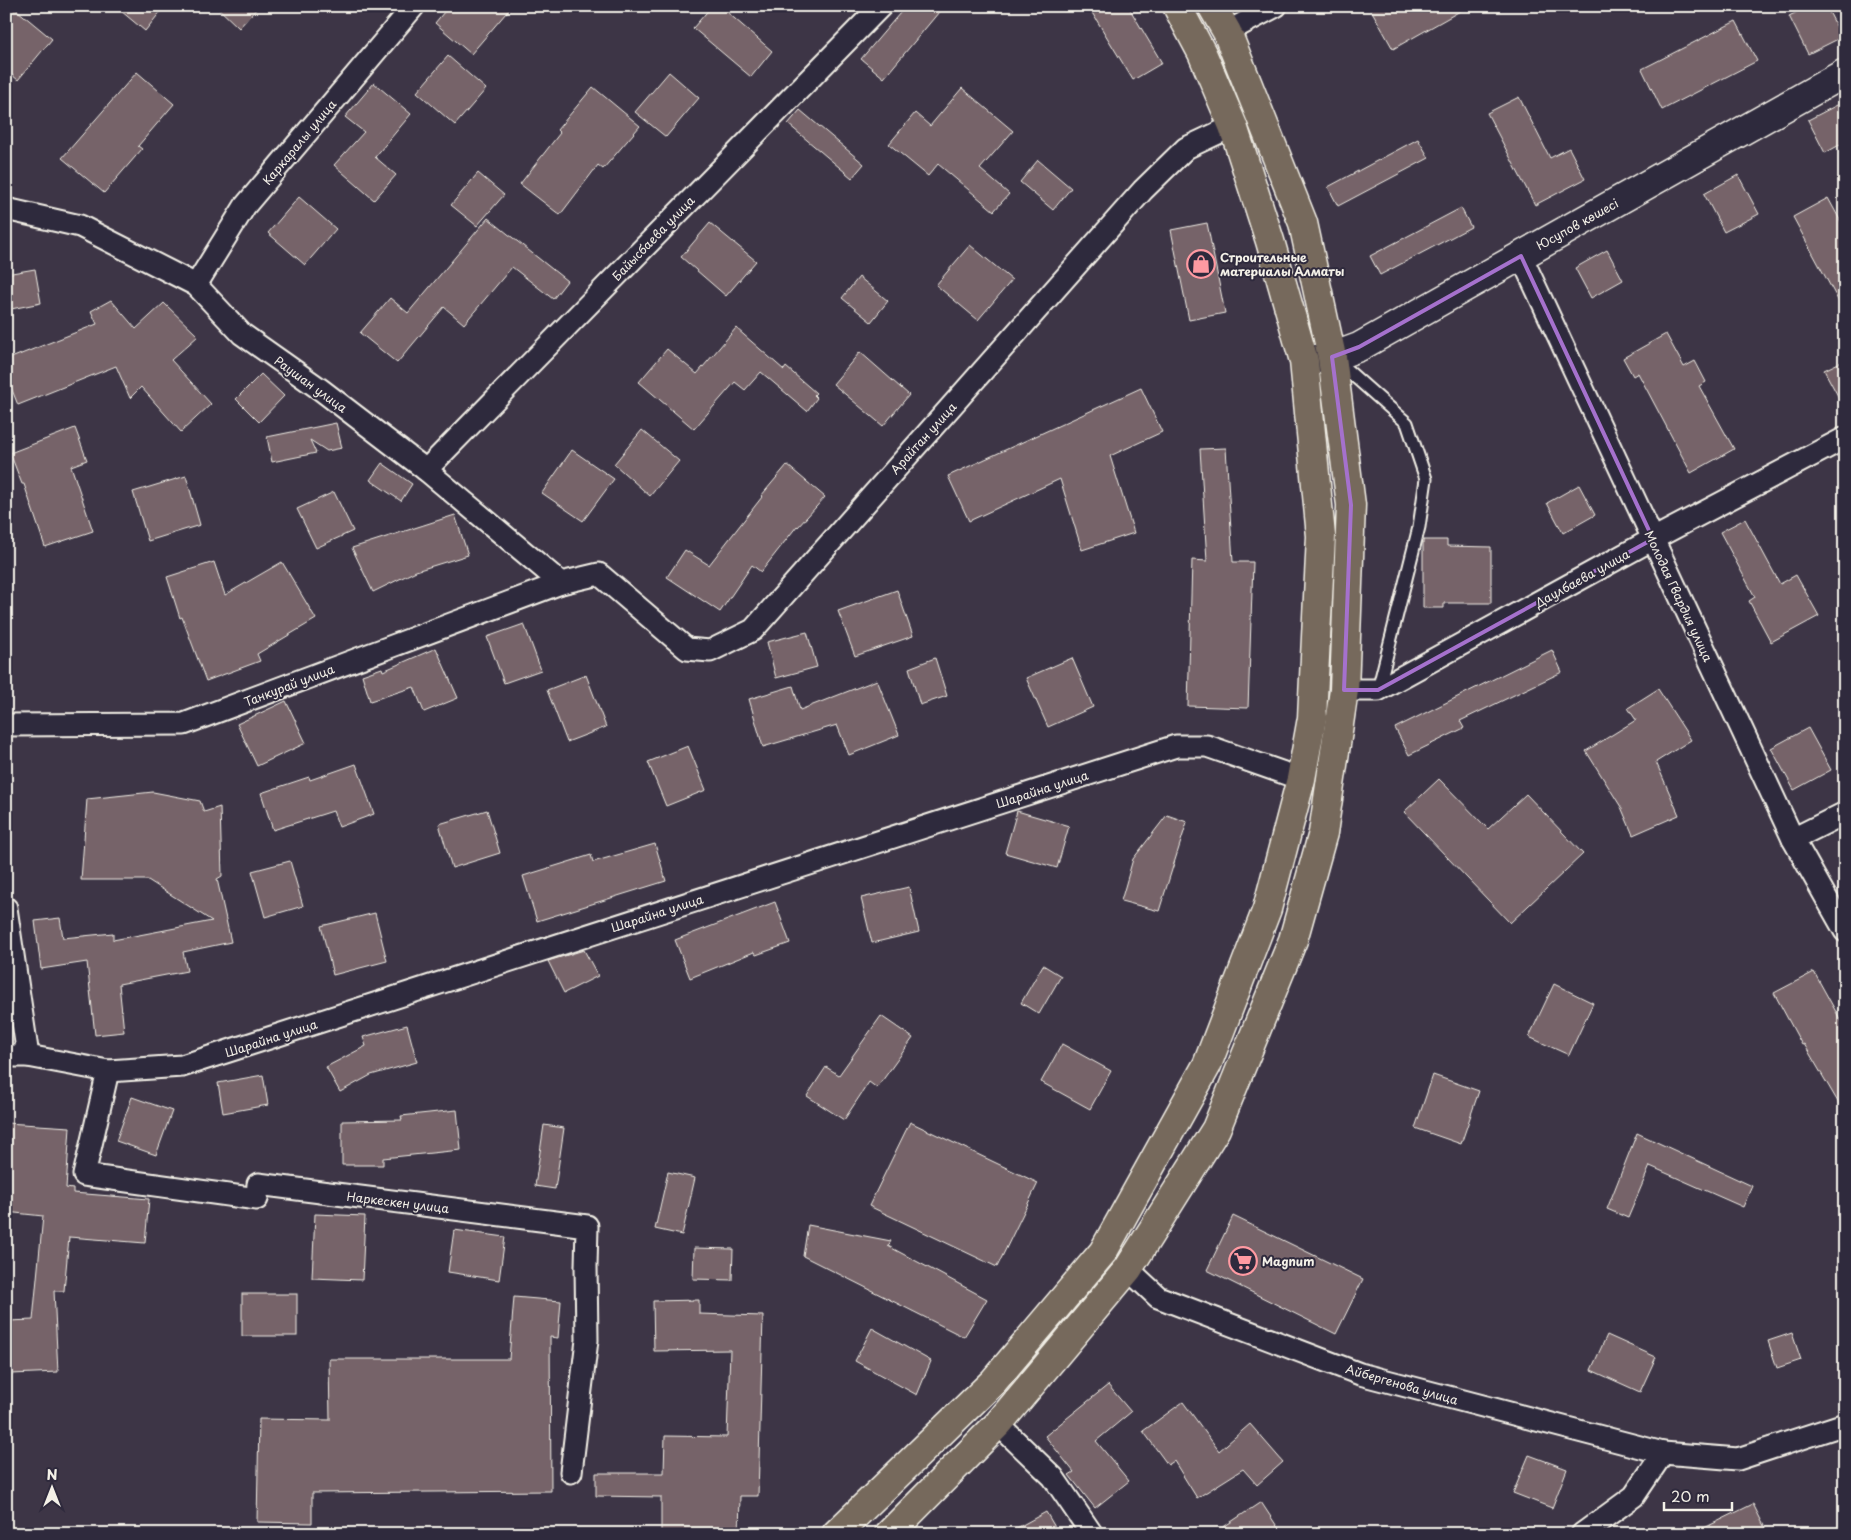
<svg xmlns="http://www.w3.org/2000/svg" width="1851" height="1540" font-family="'Playpen Sans',sans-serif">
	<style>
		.building { fill: #766369; stroke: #f4f1e8 }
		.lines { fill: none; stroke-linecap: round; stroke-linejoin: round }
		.lane-casing { stroke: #f4f1e8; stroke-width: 15 }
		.street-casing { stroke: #f4f1e8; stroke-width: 25 }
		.secondary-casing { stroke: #f4f1e8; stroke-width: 31 }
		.highway-casing { stroke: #f4f1e8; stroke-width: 31 }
		.lane { stroke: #2f2a3d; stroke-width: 11 }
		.street { stroke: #2f2a3d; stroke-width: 21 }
		.secondary { stroke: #2f2a3d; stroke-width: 28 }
		.highway { stroke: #76695c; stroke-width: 28 }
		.marked { fill: none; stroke: #a571cd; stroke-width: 4; stroke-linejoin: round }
		.labels { text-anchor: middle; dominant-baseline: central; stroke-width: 4; stroke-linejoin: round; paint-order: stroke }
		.street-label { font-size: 12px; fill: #f4f1e8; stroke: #2f2a3d }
		.poi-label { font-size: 12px; font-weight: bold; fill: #f4f1e8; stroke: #2f2a3d; text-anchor: start }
	</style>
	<rect width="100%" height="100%" fill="#3d3546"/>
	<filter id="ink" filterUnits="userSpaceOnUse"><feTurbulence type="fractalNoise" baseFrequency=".02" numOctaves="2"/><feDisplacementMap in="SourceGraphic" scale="10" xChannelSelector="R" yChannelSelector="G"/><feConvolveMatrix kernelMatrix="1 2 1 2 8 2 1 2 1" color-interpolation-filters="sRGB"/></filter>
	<g filter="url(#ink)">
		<g class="building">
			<path d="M 6,6 L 12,6 L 52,39 L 18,80 L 6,70 Z"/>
			<path d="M 115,6 L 165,6 L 145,31 Z"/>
			<path d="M 216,6 L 259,6 L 239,28 Z"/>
			<path d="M 449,6 L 512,6 L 471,54 L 435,23 Z"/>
			<path d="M 712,6 L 720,6 L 772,51 L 751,77 L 693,28 Z"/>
			<path d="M 906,6 L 944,6 L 884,78 L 861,59 Z"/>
			<path d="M 1088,6 L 1128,6 L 1162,63 L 1133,80 Z"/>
			<path d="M 1369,6 L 1469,6 L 1393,49 Z"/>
			<path d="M 1809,6 L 1826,6 L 1842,37 L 1808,54 L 1789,16 Z"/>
			<path d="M 1736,21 L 1757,61 L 1662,110 L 1642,69 Z"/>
			<path d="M 448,56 L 486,89 L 455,125 L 417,92 Z"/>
			<path d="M 137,72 L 174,104 L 138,146 L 142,149 L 104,193 L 62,158 Z"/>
			<path d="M 669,72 L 699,98 L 666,137 L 635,112 Z"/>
			<path d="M 374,83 L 411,114 L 375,157 L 396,175 L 374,200 L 334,165 L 364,132 L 345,117 Z"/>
			<path d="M 593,87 L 640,126 L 603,169 L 598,165 L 560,215 L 520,184 L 560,133 L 557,130 Z"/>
			<path d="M 962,88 L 1013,131 L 980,169 L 1009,194 L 994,211 L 938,164 L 928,176 L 889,144 L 915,113 L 930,126 Z"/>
			<path d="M 1519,97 L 1550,158 L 1569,148 L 1585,179 L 1535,205 L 1487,113 Z"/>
			<path d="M 1845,101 L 1845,142 L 1825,153 L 1808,120 Z"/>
			<path d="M 800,110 L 864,164 L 852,178 L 788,124 Z"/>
			<path d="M 1418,139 L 1429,158 L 1338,206 L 1328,187 Z"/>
			<path d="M 1038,160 L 1071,188 L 1053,210 L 1020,182 Z"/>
			<path d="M 478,173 L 504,195 L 477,226 L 451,205 Z"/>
			<path d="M 1738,175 L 1759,214 L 1724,232 L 1704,194 Z"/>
			<path d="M 299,197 L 336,229 L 305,265 L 268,233 Z"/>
			<path d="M 1828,198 L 1845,229 L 1845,313 L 1793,217 Z"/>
			<path d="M 1461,208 L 1471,227 L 1380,275 L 1370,256 Z"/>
			<path d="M 488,218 L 567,281 L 553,299 L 512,267 L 464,324 L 444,307 L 397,363 L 360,333 L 390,298 L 408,313 Z"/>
			<path d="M 710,223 L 756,261 L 726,296 L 681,257 Z"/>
			<path d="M 1207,223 L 1225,313 L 1189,320 L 1171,230 Z"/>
			<path d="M 970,245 L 1012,280 L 978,320 L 936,285 Z"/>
			<path d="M 1607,250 L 1623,280 L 1591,298 L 1575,268 Z"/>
			<path d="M 35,269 L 41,303 L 6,310 L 6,274 Z"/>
			<path d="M 859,277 L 888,301 L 871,322 L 842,298 Z"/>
			<path d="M 111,300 L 136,329 L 164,303 L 198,336 L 171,360 L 211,404 L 181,432 L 141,387 L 130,398 L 116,366 L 18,405 L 6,375 L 6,360 L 97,324 L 91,311 Z"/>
			<path d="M 736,328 L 784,370 L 786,367 L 816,393 L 814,395 L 817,398 L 807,411 L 761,372 L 745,390 L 735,382 L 694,429 L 639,382 L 667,349 L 697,374 Z"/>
			<path d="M 1666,334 L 1684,367 L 1695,361 L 1706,382 L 1699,386 L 1734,449 L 1691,473 L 1638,373 L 1633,376 L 1623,358 Z"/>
			<path d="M 860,352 L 909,395 L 883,426 L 833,384 Z"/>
			<path d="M 1845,360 L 1845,409 L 1824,370 Z"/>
			<path d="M 261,374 L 284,396 L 259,422 L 236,399 Z"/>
			<path d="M 1141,388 L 1162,432 L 1110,456 L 1134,533 L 1082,550 L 1060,479 L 969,521 L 948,476 Z"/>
			<path d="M 336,423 L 342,448 L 327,451 L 310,440 L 316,453 L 272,462 L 267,437 Z"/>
			<path d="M 75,428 L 87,460 L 71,466 L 93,531 L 45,547 L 24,484 L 22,484 L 10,453 Z"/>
			<path d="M 642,430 L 679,461 L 650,496 L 614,464 Z"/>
			<path d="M 1226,448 L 1233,562 L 1253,562 L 1248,708 L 1188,706 L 1192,560 L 1207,561 L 1200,449 Z"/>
			<path d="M 572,450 L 614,479 L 583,521 L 542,493 Z"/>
			<path d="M 382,463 L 412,484 L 401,501 L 370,480 Z"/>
			<path d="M 787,465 L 825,497 L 798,527 L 797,526 L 761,572 L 752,565 L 720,612 L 667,577 L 685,550 L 709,565 L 762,497 L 761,496 Z"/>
			<path d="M 186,476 L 200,525 L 148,541 L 133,492 Z"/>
			<path d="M 1579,485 L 1595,515 L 1563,533 L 1547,503 Z"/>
			<path d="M 334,492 L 353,531 L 316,548 L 297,509 Z"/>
			<path d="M 455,515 L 468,555 L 416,571 L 373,592 L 352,548 Z"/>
			<path d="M 1745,519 L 1780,584 L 1796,575 L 1819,616 L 1771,642 L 1749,601 L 1755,597 L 1720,532 Z"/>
			<path d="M 1423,540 L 1447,540 L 1447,546 L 1491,547 L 1491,603 L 1444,603 L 1444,608 L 1423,608 Z"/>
			<path d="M 214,562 L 225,595 L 282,562 L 316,619 L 257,654 L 260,661 L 206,681 L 182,617 L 180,618 L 167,577 Z"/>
			<path d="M 897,590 L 913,636 L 855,656 L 838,611 Z"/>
			<path d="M 524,624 L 541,670 L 504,683 L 487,637 Z"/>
			<path d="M 807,632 L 817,667 L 776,678 L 767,642 Z"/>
			<path d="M 436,648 L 458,698 L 424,712 L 414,687 L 370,701 L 362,675 L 382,668 L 383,671 Z"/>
			<path d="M 1552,650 L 1562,672 L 1460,721 L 1464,728 L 1409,755 L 1395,728 Z"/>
			<path d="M 935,658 L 947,696 L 920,705 L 909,668 Z"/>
			<path d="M 1072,658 L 1093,707 L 1048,727 L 1026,678 Z"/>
			<path d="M 586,675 L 606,727 L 567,742 L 547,690 Z"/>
			<path d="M 877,680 L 899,735 L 849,755 L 837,725 L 763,747 L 749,699 L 793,686 L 800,710 Z"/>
			<path d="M 1658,689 L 1691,740 L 1656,762 L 1679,815 L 1633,835 L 1621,807 L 1586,751 L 1636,720 L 1628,708 Z"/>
			<path d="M 286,701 L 306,743 L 257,766 L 237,724 Z"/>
			<path d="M 1808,728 L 1831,770 L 1794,790 L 1771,748 Z"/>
			<path d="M 688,746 L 706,790 L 666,806 L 648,762 Z"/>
			<path d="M 356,764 L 374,814 L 339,827 L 333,811 L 273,830 L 261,793 L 309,777 L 310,780 Z"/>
			<path d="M 1439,779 L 1488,829 L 1526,794 L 1583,854 L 1510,923 L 1404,812 Z"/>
			<path d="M 153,792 L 200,801 L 204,812 L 220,807 L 222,876 L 217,879 L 231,942 L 183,952 L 187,971 L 119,984 L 124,1032 L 95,1035 L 87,962 L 41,969 L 35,921 L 60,918 L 63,938 L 113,933 L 113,940 L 212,921 L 148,880 L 81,880 L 87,799 Z"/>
			<path d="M 487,810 L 500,853 L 452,868 L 439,824 Z"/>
			<path d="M 1017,811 L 1069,826 L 1057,868 L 1005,853 Z"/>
			<path d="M 1167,815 L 1187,822 L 1159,911 L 1121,901 L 1133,859 Z"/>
			<path d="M 655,844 L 666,881 L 537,921 L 523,876 L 591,855 L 593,862 Z"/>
			<path d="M 290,861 L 303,906 L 265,917 L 252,871 Z"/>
			<path d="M 909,887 L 919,932 L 872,943 L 861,898 Z"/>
			<path d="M 775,902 L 790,943 L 756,955 L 754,952 L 690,978 L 675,940 Z"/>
			<path d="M 375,913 L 387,961 L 333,975 L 321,926 Z"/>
			<path d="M 584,950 L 598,976 L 564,993 L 548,961 Z"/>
			<path d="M 1043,965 L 1061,976 L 1039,1014 L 1021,1003 Z"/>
			<path d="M 1814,972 L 1845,1028 L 1845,1114 L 1804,1044 L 1802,1045 L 1774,993 Z"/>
			<path d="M 1554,984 L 1593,1003 L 1569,1055 L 1529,1037 Z"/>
			<path d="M 881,1016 L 913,1038 L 877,1088 L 869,1082 L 844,1120 L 807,1096 L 826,1067 L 839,1075 Z"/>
			<path d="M 407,1025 L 417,1062 L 371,1075 L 340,1092 L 326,1067 L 366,1046 L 363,1037 Z"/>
			<path d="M 1062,1044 L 1111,1071 L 1090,1109 L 1041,1082 Z"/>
			<path d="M 263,1075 L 268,1105 L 223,1113 L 218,1083 Z"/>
			<path d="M 1433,1075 L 1479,1091 L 1461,1144 L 1415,1128 Z"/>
			<path d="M 132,1097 L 172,1111 L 156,1155 L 116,1141 Z"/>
			<path d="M 457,1110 L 461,1150 L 383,1158 L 383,1165 L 342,1165 L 342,1121 L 402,1120 L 401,1116 Z"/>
			<path d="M 910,1122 L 1038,1183 L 997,1267 L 869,1206 Z"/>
			<path d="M 6,1123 L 70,1127 L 66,1188 L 73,1189 L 73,1193 L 149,1199 L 145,1243 L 69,1237 L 64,1291 L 54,1291 L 58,1372 L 11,1374 L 8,1321 L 33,1320 L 43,1216 L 6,1212 L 10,1154 L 6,1154 Z"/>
			<path d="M 544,1125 L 564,1128 L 555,1189 L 535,1186 Z"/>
			<path d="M 1637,1133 L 1752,1186 L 1743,1207 L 1650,1166 L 1628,1218 L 1607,1209 Z"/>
			<path d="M 668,1172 L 695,1178 L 682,1235 L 655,1229 Z"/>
			<path d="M 315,1214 L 365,1216 L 362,1280 L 312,1278 Z"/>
			<path d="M 1233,1216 L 1363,1279 L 1336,1334 L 1207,1270 Z"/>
			<path d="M 808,1225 L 891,1241 L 888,1246 L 987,1299 L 964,1337 L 803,1256 Z"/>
			<path d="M 454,1230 L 505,1237 L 499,1280 L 448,1272 Z"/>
			<path d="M 694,1248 L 733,1249 L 732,1280 L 693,1279 Z"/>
			<rect x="242" y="1294" width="55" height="42"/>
			<path d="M 514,1297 L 561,1301 L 558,1338 L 550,1337 L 551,1491 L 312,1493 L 312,1523 L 257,1522 L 259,1419 L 330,1420 L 329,1359 L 509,1359 Z"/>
			<path d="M 699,1300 L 699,1314 L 763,1316 L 758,1496 L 740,1496 L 739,1534 L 661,1534 L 661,1497 L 596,1496 L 596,1473 L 664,1473 L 665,1436 L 727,1437 L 730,1350 L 654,1351 L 653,1301 Z"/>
			<path d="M 872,1328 L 931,1361 L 917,1395 L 855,1361 Z"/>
			<path d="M 1792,1333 L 1801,1360 L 1777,1368 L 1768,1341 Z"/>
			<path d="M 1607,1335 L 1656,1357 L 1640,1392 L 1591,1370 Z"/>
			<path d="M 1108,1385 L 1131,1412 L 1096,1441 L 1129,1481 L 1095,1508 L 1069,1475 L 1074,1472 L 1045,1436 Z"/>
			<path d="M 1183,1402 L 1219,1451 L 1250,1424 L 1283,1462 L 1257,1485 L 1243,1469 L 1197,1498 L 1174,1461 L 1168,1465 L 1143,1431 Z"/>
			<path d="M 1529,1455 L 1567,1469 L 1552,1508 L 1513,1493 Z"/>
			<path d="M 1261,1502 L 1282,1534 L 1213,1534 Z"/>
			<path d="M 1753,1504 L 1768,1534 L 1692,1534 Z"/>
			<path d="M 1046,1512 L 1059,1534 L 1006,1534 Z"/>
		</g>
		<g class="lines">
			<defs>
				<path id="lane" d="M 1337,361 L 1407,423 L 1426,479 L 1419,527 L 1378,690"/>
				<g id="street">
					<path d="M 1227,32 L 1276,6"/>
					<path d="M 6,209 L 80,226 L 196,285 L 242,334 L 320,389 L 426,470 L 561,583 L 599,574 L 687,649 L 710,651 L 753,630 L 1143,190 L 1186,148 L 1233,126"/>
					<path d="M 1521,256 L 1793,839 L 1845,931"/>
					<path d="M 196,285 L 245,206 L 414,6"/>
					<path d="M 426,470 L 881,6"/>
					<path d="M 1344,690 L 1378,690 L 1653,539 L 1845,438"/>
					<path d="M 6,725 L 184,724 L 561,583"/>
					<path d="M 1793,839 L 1845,813"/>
					<path d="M 6,908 L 28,1056"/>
					<path d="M 6,1056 L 28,1056 L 108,1071 L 182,1066 L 1176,746 L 1207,746 L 1301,779"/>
					<path d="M 108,1071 L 84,1175 L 257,1199 L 258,1184 L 587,1226 L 586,1266 L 587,1340 L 571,1472"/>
					<path d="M 1128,1269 L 1158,1297 L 1360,1374 L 1663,1453"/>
					<path d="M 998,1424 L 1053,1477 L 1092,1534"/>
					<path d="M 1582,1534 L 1634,1496 L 1663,1453 L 1738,1459 L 1845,1424"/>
				</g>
				<path id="secondary" d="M 1308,360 L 1332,357 L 1359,347 L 1845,73"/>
				<g id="highway">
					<path d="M 836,1534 L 993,1382 L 1103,1252 L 1207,1065 L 1267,909 L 1301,779 L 1312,718 L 1321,536 L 1304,361 L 1270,241 L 1233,126 L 1202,53 L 1177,6"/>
					<path d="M 889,1534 L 998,1424 L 1128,1269 L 1216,1129 L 1293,940 L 1323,833 L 1344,690 L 1351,505 L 1332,357 L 1303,223 L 1227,32 L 1212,6"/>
				</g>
			</defs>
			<use href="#lane" class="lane-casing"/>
			<use href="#street" class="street-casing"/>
			<use href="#secondary" class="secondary-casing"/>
			<use href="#highway" class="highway-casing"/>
			<use href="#lane" class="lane"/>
			<use href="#street" class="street"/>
			<use href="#secondary" class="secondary"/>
			<use href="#highway" class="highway"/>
		</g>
	</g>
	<path class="marked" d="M 1521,256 L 1653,539 L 1378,690 L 1344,690 L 1351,505 L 1332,357 L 1359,347 Z"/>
	<defs>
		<symbol id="shop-ring" viewBox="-11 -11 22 22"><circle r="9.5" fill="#2f2a3d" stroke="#ff9aa2" stroke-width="1.5"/><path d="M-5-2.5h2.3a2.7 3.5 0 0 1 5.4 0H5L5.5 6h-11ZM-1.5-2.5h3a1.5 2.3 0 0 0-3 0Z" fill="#ff9aa2"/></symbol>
		<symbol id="supermarket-ring" viewBox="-11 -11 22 22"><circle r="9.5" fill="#2f2a3d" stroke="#ff9aa2" stroke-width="1.5"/><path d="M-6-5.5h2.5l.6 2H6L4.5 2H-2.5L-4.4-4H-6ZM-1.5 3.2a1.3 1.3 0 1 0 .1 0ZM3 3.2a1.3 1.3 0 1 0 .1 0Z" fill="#ff9aa2"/></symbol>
	</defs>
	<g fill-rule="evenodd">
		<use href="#shop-ring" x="1185" y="248" width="32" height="32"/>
		<use href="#supermarket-ring" x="1227" y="1245" width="32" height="32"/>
	</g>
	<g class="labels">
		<g class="street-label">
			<text transform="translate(299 142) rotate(-50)">Каркаралы улица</text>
			<text transform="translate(1577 224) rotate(-29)">Юсупов көшесі</text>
			<text transform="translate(653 238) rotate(-46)">Байысбаева улица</text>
			<text transform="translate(311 384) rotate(36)">Раушан улица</text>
			<text transform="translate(923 438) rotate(-48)">Арайтан улица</text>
			<text transform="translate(1582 578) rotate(-29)">Даулбаева улица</text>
			<text transform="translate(1679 596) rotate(65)">Молодая Гвардия улица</text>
			<text transform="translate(289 685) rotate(-21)">Танкурай улица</text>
			<text transform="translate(1042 789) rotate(-18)">Шарайна улица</text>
			<text transform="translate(657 913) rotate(-18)">Шарайна улица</text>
			<text transform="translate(271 1038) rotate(-18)">Шарайна улица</text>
			<text transform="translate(398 1202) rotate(7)">Наркескен улица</text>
			<text transform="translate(1402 1384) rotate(16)">Айбергенова улица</text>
		</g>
		<g class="poi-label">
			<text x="1220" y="257">Строительные<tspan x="1220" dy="14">материалы Алматы</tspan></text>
			<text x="1262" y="1261">Magnum</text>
		</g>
	</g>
	<rect width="1851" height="1540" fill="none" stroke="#2f2a3d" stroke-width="25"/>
	<rect x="12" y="12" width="1826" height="1515" fill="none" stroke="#f4f1e8" stroke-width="2" filter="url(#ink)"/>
	<g transform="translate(52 1488)" stroke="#2f2a3d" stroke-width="4" paint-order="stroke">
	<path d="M0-4L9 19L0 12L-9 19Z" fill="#f4f1e8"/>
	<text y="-8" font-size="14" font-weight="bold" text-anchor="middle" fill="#f4f1e8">N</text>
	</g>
	<path d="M1664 1502v8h68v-8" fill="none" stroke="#f4f1e8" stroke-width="2.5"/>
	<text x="1671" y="1502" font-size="15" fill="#f4f1e8" stroke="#2f2a3d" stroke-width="4" paint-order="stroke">20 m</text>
</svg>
